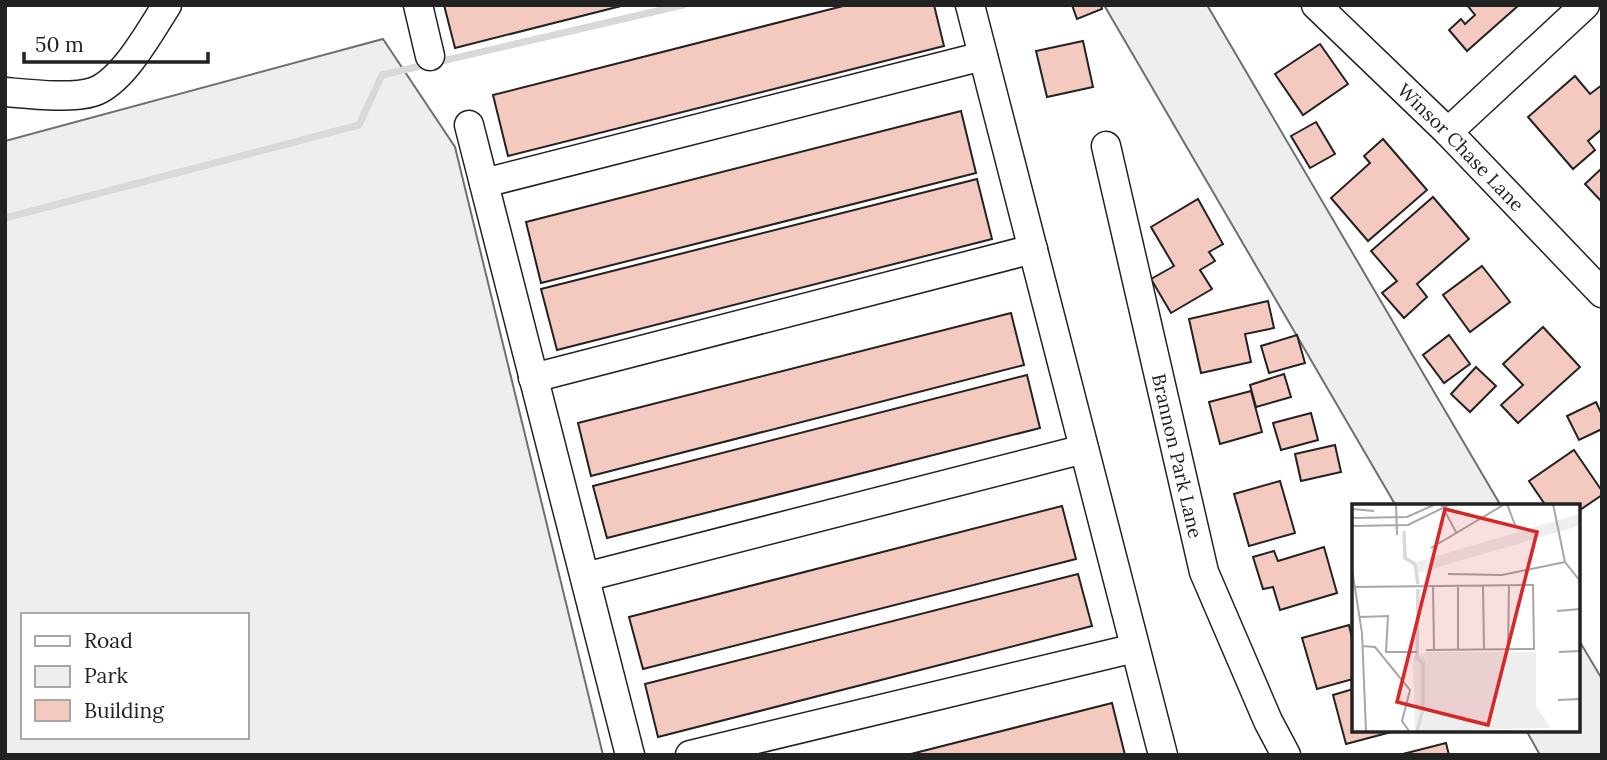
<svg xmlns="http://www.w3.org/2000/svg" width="1607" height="760" font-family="Lora,serif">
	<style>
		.green { fill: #eee; stroke: #6f6f6f; stroke-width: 2; fill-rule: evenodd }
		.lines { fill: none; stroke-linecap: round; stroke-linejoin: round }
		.stream { stroke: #d9d9d9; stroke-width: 7 }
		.building { fill: #f3c9c0; stroke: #222; stroke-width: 2 }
		.minor-casing { stroke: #222; stroke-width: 31 }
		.minor { stroke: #fff; stroke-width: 28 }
		.labels { text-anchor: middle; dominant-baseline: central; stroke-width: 5; stroke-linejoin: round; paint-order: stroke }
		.street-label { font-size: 19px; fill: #222; stroke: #fff }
		.inset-river { fill: none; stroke: #d9d9d9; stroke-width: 3.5 }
		.inset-road { fill: none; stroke: #a7a7a7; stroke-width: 2 }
		.view { fill: #d62828; fill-opacity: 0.15; stroke: #d62828; stroke-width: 3.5 }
		.inset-edge { fill: none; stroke: #222; stroke-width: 3.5 }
	</style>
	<rect width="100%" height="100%" fill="#fff"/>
	<g class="green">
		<path d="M 1104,5 L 1207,5 L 1501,506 L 1396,506 Z"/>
		<path d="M 383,39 L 455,147 L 603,755 L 5,755 L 5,141 ZM 23,615 L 247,615 L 247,737 L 23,737 Z"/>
		<path d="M 1577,637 L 1602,679 L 1602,755 L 1540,755 L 1526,730 L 1577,730 Z"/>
	</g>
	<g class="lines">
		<path class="stream" d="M 5,218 L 359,125 L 382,75 L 683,5"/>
	</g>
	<g class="building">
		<path d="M 444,5 L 625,5 L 455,48 Z"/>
		<path d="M 847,5 L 934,5 L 944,46 L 508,156 L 493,95 Z"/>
		<path d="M 1072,5 L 1101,5 L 1102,9 L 1077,19 Z"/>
		<path d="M 1467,5 L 1519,5 L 1467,51 L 1449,30 L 1461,19 L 1465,24 L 1475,15 Z"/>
		<path d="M 1083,41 L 1093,87 L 1047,97 L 1036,51 Z"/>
		<path d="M 1320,44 L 1348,84 L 1303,115 L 1275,74 Z"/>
		<path d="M 1575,76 L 1590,94 L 1602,85 L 1602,129 L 1588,141 L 1595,150 L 1573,169 L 1528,117 Z"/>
		<path d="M 961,111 L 976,173 L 541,283 L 526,222 Z"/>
		<path d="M 1316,122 L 1335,154 L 1310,168 L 1291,136 Z"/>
		<path d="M 1383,139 L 1427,190 L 1368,241 L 1331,198 L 1370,163 L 1364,156 Z"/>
		<path d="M 1602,168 L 1602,202 L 1585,184 Z"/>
		<path d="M 977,179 L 992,239 L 557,350 L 541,289 Z"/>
		<path d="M 1433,197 L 1469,239 L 1417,284 L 1427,297 L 1404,318 L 1382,293 L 1397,281 L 1371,251 Z"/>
		<path d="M 1198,199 L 1223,244 L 1209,252 L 1215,261 L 1200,270 L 1212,289 L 1171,313 L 1151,279 L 1174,266 L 1151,227 Z"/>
		<path d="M 1482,266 L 1510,302 L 1470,332 L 1443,295 Z"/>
		<path d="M 1268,301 L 1274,328 L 1245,334 L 1251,362 L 1201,373 L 1189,319 Z"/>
		<path d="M 1011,313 L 1024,365 L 591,476 L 578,423 Z"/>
		<path d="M 1543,327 L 1580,367 L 1518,423 L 1501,405 L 1523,385 L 1503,364 Z"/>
		<path d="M 1297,335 L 1305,363 L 1269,373 L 1261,346 Z"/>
		<path d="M 1449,335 L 1470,364 L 1444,383 L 1423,355 Z"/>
		<path d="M 1476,367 L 1496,386 L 1470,412 L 1451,394 Z"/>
		<path d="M 1284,374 L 1291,397 L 1256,407 L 1250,385 Z"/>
		<path d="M 1027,375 L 1040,428 L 607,538 L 593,486 Z"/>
		<path d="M 1251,391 L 1262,432 L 1220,444 L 1209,402 Z"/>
		<path d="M 1596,402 L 1602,415 L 1602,429 L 1579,440 L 1567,416 Z"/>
		<path d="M 1311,413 L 1318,440 L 1281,450 L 1273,423 Z"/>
		<path d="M 1335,445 L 1341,472 L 1301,481 L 1295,454 Z"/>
		<path d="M 1574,450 L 1602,491 L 1602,495 L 1577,512 L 1577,506 L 1546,506 L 1529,481 Z"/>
		<path d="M 1280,481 L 1295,533 L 1249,546 L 1234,494 Z"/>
		<path d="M 1062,506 L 1076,559 L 643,669 L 629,617 Z"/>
		<path d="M 1324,547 L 1337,593 L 1280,610 L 1273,587 L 1263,589 L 1253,557 L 1274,551 L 1278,561 Z"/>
		<path d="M 1078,574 L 1092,626 L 658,737 L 645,684 Z"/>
		<path d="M 1349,625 L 1353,642 L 1353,679 L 1317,689 L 1302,638 Z"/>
		<path d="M 1353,689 L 1353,730 L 1395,731 L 1346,744 L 1333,695 Z"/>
		<path d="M 1112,703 L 1125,755 L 907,755 Z"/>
		<path d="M 1446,743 L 1449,755 L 1399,755 Z"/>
	</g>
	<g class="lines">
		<defs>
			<g id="minor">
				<path d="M 418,5 L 430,56"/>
				<path d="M 970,5 L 1163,755"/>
				<path id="s1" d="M 1316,5 L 1448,132 L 1602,293"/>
				<path d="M 5,92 C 29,94 71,99 93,92 C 123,82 150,31 167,5"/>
				<path d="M 469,125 L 630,755"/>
				<path d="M 1448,132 L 1585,5"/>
				<path id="s2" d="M 1106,146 L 1204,572 L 1268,721 L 1286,755"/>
				<path d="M 484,183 L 983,56"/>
				<path d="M 533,378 L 1033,249"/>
				<path d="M 585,577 L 1084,449"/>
				<path d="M 690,755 L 1135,648"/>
			</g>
		</defs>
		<use href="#minor" class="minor-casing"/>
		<use href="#minor" class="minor"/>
	</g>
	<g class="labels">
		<g class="street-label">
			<text stroke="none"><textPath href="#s1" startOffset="203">Winsor Chase Lane</textPath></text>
			<text stroke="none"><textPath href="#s2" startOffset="318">Brannon Park Lane</textPath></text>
		</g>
	</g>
	<g transform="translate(1352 504)">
		<rect width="228" height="228" fill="#fff"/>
		<path d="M 227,10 L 227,22 L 66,69 L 65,58 ZM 76,148 L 184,148 L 184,202 L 199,224 L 63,227 L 61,153 Z" fill="#eee"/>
		<path class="inset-river" d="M 52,27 L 53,54 L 63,60 L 66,80M 65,227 L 71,205 L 71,159 L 65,154 L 66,85"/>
		<path class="inset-road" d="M 44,0 L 45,31M 89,0 L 104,28M 155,0 L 163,21M 201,0 L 213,58 L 228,77M 0,5 L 22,7M 0,14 L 55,13 L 84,0M 0,22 L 56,21 L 99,0M 79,44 L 153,0M 0,65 L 10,129 L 14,227M 96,70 L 150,71 L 213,58M 106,81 L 106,145M 131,81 L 132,145M 81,82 L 82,145M 3,83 L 181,81 L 182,145 L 74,146M 205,107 L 228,105M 8,113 L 36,112 L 34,148 L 65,148M 10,142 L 23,143 L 58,186 L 50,217 L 57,227M 156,145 L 157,81M 207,148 L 228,147M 206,196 L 228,195"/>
		<path class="view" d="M 93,5 L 185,28 L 136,221 L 45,198 Z"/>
		<rect width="228" height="228" class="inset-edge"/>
	</g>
	<rect width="1607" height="760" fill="none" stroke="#222222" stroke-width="14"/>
	<rect x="21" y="613" width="228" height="126" fill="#ffffff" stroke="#a7a7a7" stroke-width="2"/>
	<rect x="35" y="636" width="35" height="10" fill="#ffffff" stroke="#a7a7a7" stroke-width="2"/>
	<text x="84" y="648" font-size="21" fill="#222222">Road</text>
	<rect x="35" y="666" width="35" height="21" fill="#eeeeee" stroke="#a7a7a7" stroke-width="2"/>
	<text x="84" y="683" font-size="21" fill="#222222">Park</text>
	<rect x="35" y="700" width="35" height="21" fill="#f3c9c0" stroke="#a7a7a7" stroke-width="2"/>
	<text x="84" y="718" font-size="21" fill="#222222">Building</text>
	<path d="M24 52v10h184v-10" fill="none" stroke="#222222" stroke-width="3.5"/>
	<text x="35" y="52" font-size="21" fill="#222222" stroke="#ffffff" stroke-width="5" paint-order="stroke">50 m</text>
</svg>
